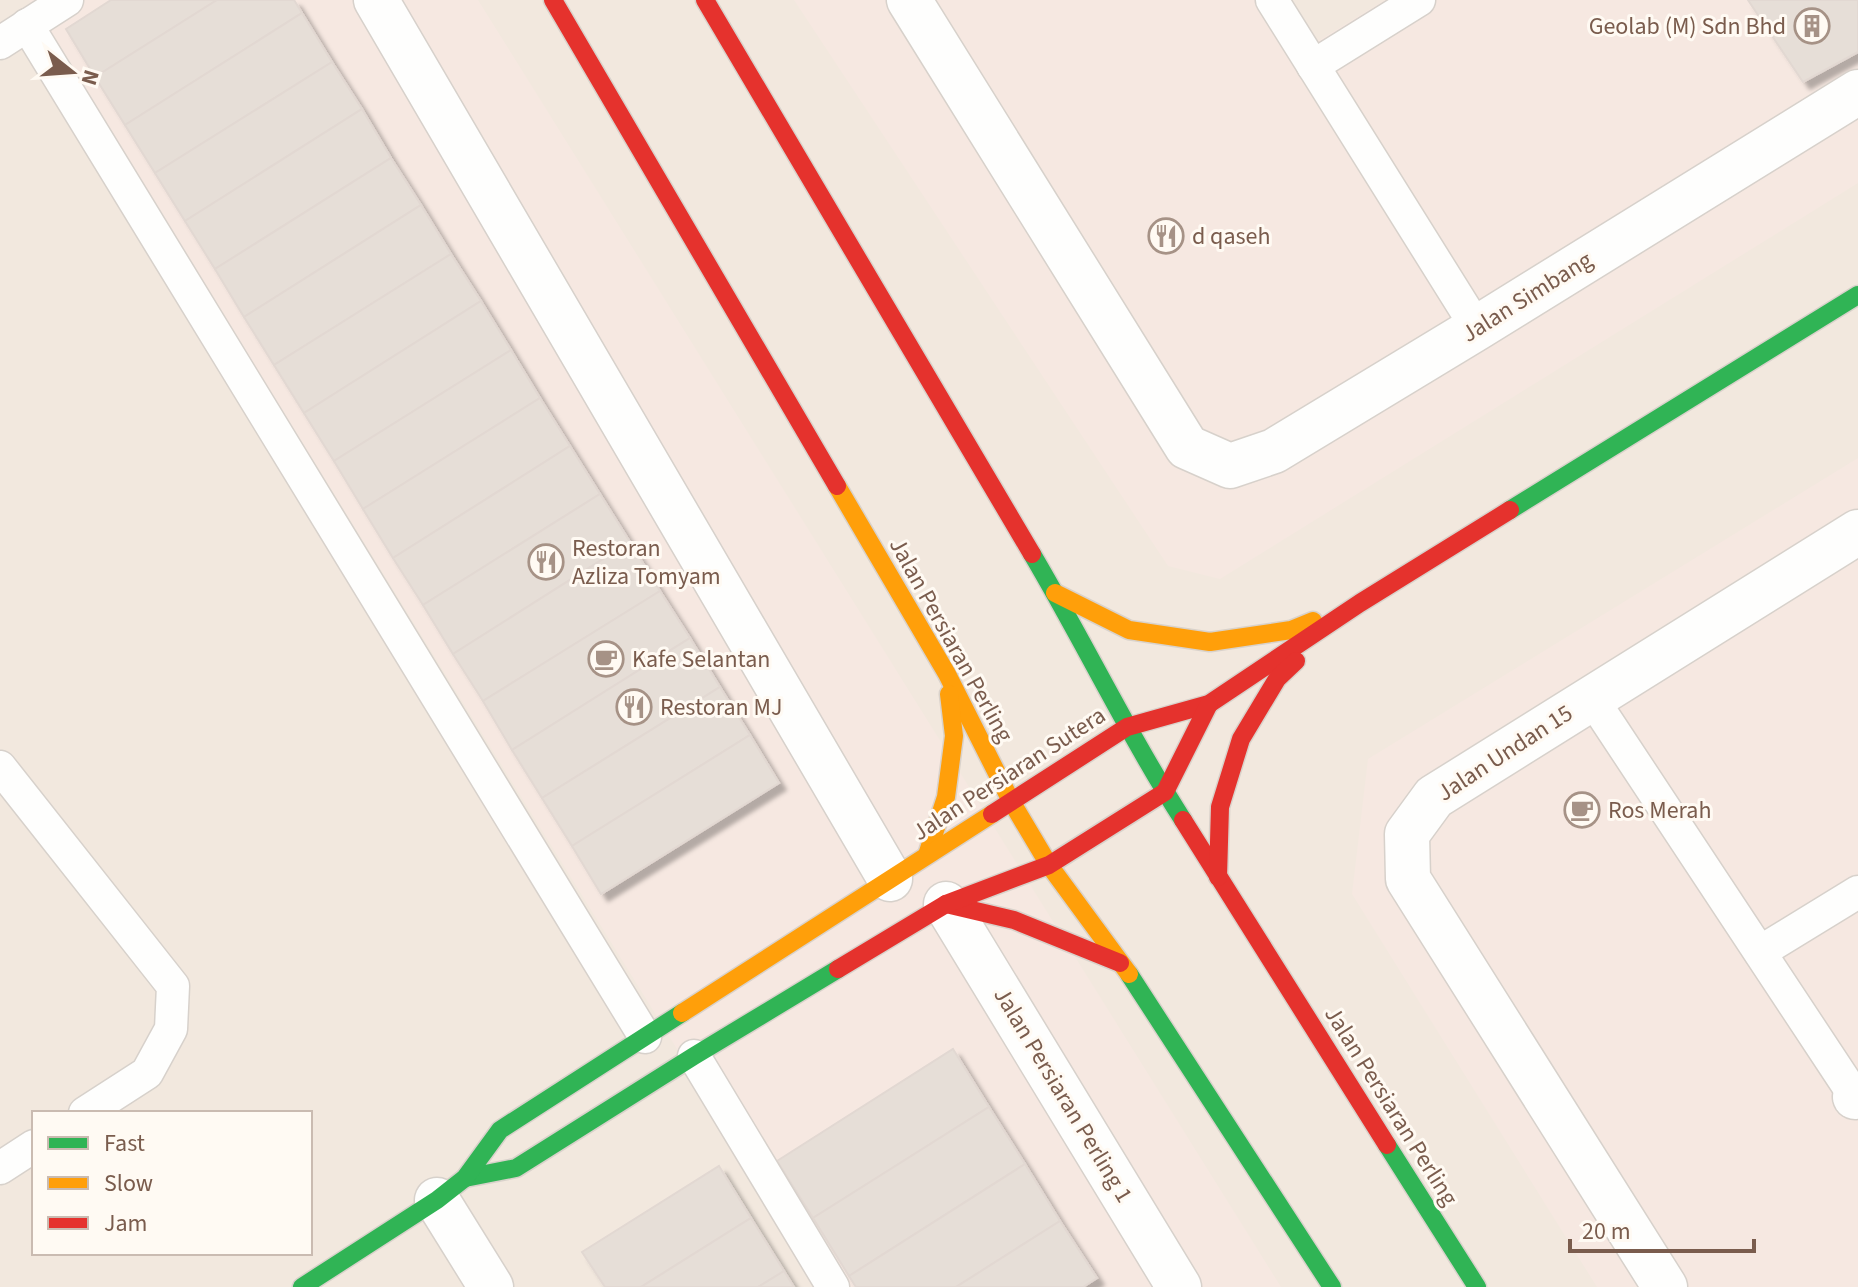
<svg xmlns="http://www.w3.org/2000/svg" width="1858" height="1287" font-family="'Source Sans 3',sans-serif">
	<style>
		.residential { fill: #f2e8de; fill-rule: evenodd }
		.commercial { fill: #f6e8e1 }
		.building { fill: #e6ded7; stroke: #e2d8d2; stroke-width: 2; filter: url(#shadow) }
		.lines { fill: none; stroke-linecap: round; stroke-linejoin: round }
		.lane-casing { stroke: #d7d1cb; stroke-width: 35 }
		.street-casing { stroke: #d7d1cb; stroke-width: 47 }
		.fast-casing { stroke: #d9d2cb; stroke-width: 21 }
		.slow-casing { stroke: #d9d2cb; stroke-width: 21 }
		.jam-casing { stroke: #d9d2cb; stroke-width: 21 }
		.lane { stroke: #fefefd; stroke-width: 32 }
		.street { stroke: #fefefd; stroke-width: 44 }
		.fast { stroke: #30b455; stroke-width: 18 }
		.slow { stroke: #ff9f0a; stroke-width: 18 }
		.jam { stroke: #e5322d; stroke-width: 18 }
		.labels { text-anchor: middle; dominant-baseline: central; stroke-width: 6; stroke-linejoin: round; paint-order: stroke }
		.poi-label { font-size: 24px; fill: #7a5c4d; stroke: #fffaf3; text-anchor: start }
		.street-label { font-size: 24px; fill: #7a5c4d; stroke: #fffaf3 }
	</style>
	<defs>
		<filter id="shadow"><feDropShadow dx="7" dy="7" stdDeviation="2" flood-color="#0004"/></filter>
	</defs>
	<rect width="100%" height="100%" fill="#f9f5f0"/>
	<path class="residential" d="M 0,0 L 1858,0 L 1858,1287 L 0,1287 ZM 34,1113 L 310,1113 L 310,1253 L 34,1253 Z"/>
	<g class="commercial">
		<path d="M 29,0 L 478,0 L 1281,1287 L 824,1287 Z"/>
		<path d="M 794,0 L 1286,0 L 1313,44 L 1385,0 L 1858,0 L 1858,183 L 1220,579 L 1168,566 Z"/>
		<path d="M 1858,458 L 1858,1287 L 1597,1287 L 1352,894 L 1368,759 Z"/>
	</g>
	<g class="building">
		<path d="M 111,0 L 217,0 L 95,77 L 66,29 Z"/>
		<path d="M 217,0 L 294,0 L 302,13 L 125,125 L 95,77 Z"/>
		<path d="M 1748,0 L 1858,0 L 1858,52 L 1803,82 Z"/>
		<path d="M 302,13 L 332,62 L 155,173 L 125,125 Z"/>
		<path d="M 332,62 L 362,109 L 185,221 L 155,173 Z"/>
		<path d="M 362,109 L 391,158 L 215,269 L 185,221 Z"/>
		<path d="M 391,158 L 421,205 L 244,317 L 215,269 Z"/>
		<path d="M 421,205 L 451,254 L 274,365 L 244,317 Z"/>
		<path d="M 451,254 L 481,301 L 304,413 L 274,365 Z"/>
		<path d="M 481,301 L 511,350 L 334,461 L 304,413 Z"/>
		<path d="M 511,350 L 540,398 L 363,509 L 334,461 Z"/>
		<path d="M 540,398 L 570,446 L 393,558 L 363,509 Z"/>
		<path d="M 570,446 L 600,494 L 423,605 L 393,558 Z"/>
		<path d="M 600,494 L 630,542 L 453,654 L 423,605 Z"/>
		<path d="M 630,542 L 660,591 L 483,701 L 453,654 Z"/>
		<path d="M 660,591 L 690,638 L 512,750 L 483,701 Z"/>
		<path d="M 690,638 L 720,687 L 542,798 L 512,750 Z"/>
		<path d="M 720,687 L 750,735 L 572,846 L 542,798 Z"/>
		<path d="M 750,735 L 779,783 L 601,894 L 572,846 Z"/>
		<path d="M 953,1049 L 989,1107 L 813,1218 L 777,1161 Z"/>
		<path d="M 989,1107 L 1025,1164 L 849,1276 L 813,1218 Z"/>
		<path d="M 1025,1164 L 1060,1221 L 956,1287 L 856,1287 L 849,1276 Z"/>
		<path d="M 719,1166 L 751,1218 L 641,1287 L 605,1287 L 582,1252 Z"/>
		<path d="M 751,1218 L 784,1271 L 758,1287 L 641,1287 Z"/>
		<path d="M 1060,1221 L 1097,1278 L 1083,1287 L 956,1287 Z"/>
		<path d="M 784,1271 L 794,1287 L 758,1287 Z"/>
	</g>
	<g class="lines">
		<defs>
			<g id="lane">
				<path d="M 1272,0 L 1477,328"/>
				<path d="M 27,25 L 645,1037"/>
				<path d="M 0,43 L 67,0"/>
				<path d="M 1313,66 L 1419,0"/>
				<path d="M 1591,697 L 1858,1101"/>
				<path d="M 0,767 L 173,986 L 171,1029 L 147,1073 L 85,1113"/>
				<path d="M 1760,952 L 1858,892"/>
				<path d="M 694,1056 L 833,1287"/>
				<path d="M 0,1168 L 34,1146"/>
			</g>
			<g id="street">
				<path d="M 376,0 L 890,879"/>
				<path d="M 909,0 L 1187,447 L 1230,466 L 1274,451 L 1477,328 L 1858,92"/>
				<path d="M 946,904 L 1179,1287"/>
				<path d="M 1855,1097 L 1858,1095"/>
				<path d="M 437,1200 L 491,1287"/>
				<path d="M 1665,1287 L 1408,879 L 1407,834 L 1434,797 L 1858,532"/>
			</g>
			<g id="fast">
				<path d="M 1510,510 L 1858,295"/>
				<path d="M 1032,554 C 1084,642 1128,734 1183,820"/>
				<path d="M 1129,974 L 1332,1287"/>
				<path d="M 1387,1145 L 1477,1287"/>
				<path d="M 465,1178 L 516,1168 L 694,1056 L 838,969"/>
				<path d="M 302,1287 L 437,1200 L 465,1178 L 500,1130 L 682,1013"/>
			</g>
			<g id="slow">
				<path d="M 837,486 L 947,674 L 1011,801 L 1049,865 L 1129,974"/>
				<path d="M 1055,593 L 1129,630 L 1210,642 L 1291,630 L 1313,621"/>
				<path d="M 927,855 L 946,797 L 954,736 L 949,694"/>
				<path d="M 682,1013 L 992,814"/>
			</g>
			<g id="jam">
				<path d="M 553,0 L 837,486"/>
				<path d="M 705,0 L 1032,554"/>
				<path d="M 992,814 L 1127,727 L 1209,704 L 1360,603 L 1510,510"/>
				<path d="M 1183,820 L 1387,1145"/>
				<path d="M 1218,877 L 1220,807 L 1241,739 L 1277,679 L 1296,661"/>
				<path d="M 946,904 L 1014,920 L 1120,963"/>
				<path d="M 838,969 L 946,904 L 1049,865 L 1165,792 L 1209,704"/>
			</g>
		</defs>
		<use href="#lane" class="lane-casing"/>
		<use href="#street" class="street-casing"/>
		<use href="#fast" class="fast-casing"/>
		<use href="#slow" class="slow-casing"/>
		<use href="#jam" class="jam-casing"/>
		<use href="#lane" class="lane"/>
		<use href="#street" class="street"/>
		<use href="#fast" class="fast"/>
		<use href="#slow" class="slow"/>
		<use href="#jam" class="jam"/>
	</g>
	<defs>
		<symbol id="building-ring" viewBox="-11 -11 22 22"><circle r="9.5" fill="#fffaf3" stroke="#a69286" stroke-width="1.5"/><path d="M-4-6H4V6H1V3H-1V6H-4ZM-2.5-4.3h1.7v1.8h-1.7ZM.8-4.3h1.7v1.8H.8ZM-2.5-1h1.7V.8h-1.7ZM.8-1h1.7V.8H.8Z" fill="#a69286"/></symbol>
		<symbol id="restaurant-ring" viewBox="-11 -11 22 22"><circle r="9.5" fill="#fffaf3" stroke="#a69286" stroke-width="1.5"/><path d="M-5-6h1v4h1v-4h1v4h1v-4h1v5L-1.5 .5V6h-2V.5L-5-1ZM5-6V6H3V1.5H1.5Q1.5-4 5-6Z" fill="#a69286"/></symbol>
		<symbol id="cafe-ring" viewBox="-11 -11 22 22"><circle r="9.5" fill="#fffaf3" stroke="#a69286" stroke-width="1.5"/><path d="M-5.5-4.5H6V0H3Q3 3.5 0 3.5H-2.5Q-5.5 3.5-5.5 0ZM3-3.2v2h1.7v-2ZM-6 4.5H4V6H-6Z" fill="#a69286"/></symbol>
	</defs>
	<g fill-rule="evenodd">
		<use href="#building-ring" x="1792" y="6" width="40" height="40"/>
		<use href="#restaurant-ring" x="1146" y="216" width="40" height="40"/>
		<use href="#restaurant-ring" x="526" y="542" width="40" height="40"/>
		<use href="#cafe-ring" x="586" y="639" width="40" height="40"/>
		<use href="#restaurant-ring" x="614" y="687" width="40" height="40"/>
		<use href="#cafe-ring" x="1562" y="790" width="40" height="40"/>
	</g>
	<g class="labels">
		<g class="poi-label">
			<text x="1786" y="26" text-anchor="end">Geolab (M) Sdn Bhd</text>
			<text x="1192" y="236">d qaseh</text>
			<text x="572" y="548">Restoran<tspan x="572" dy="28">Azliza Tomyam</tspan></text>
			<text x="632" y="659">Kafe Selantan</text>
			<text x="660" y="707">Restoran MJ</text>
			<text x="1608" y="810">Ros Merah</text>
		</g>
		<g class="street-label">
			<text transform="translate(1527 297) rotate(-32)">Jalan Simbang</text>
			<text transform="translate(951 640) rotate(61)">Jalan Persiaran Perling</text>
			<text transform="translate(1505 753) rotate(-33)">Jalan Undan 15</text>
			<text transform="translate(1009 774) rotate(-33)">Jalan Persiaran Sutera</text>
			<text transform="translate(1063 1095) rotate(59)">Jalan Persiaran Perling 1</text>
			<text transform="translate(1391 1106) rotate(58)">Jalan Persiaran Perling</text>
		</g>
	</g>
	<rect x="32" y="1111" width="280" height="144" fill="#fffaf3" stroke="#cabbb1" stroke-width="2"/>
	<rect x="48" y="1137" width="40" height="12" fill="#30b455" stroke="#cabbb1" stroke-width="2"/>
	<text x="104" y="1151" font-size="24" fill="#7a5c4d">Fast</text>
	<rect x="48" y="1177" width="40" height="12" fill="#ff9f0a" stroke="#cabbb1" stroke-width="2"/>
	<text x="104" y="1191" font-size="24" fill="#7a5c4d">Slow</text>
	<rect x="48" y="1217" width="40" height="12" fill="#e5322d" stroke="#cabbb1" stroke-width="2"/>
	<text x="104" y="1231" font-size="24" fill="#7a5c4d">Jam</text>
	<g transform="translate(72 72) rotate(107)" stroke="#fffaf3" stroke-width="6" paint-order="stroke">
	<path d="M0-6L14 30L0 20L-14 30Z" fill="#7a5c4d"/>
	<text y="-12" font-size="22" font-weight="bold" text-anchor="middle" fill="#7a5c4d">N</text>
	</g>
	<path d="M1570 1239v12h184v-12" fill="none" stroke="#7a5c4d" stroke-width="4"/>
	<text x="1582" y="1239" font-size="24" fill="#7a5c4d" stroke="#fffaf3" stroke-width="6" paint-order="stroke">20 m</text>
</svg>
